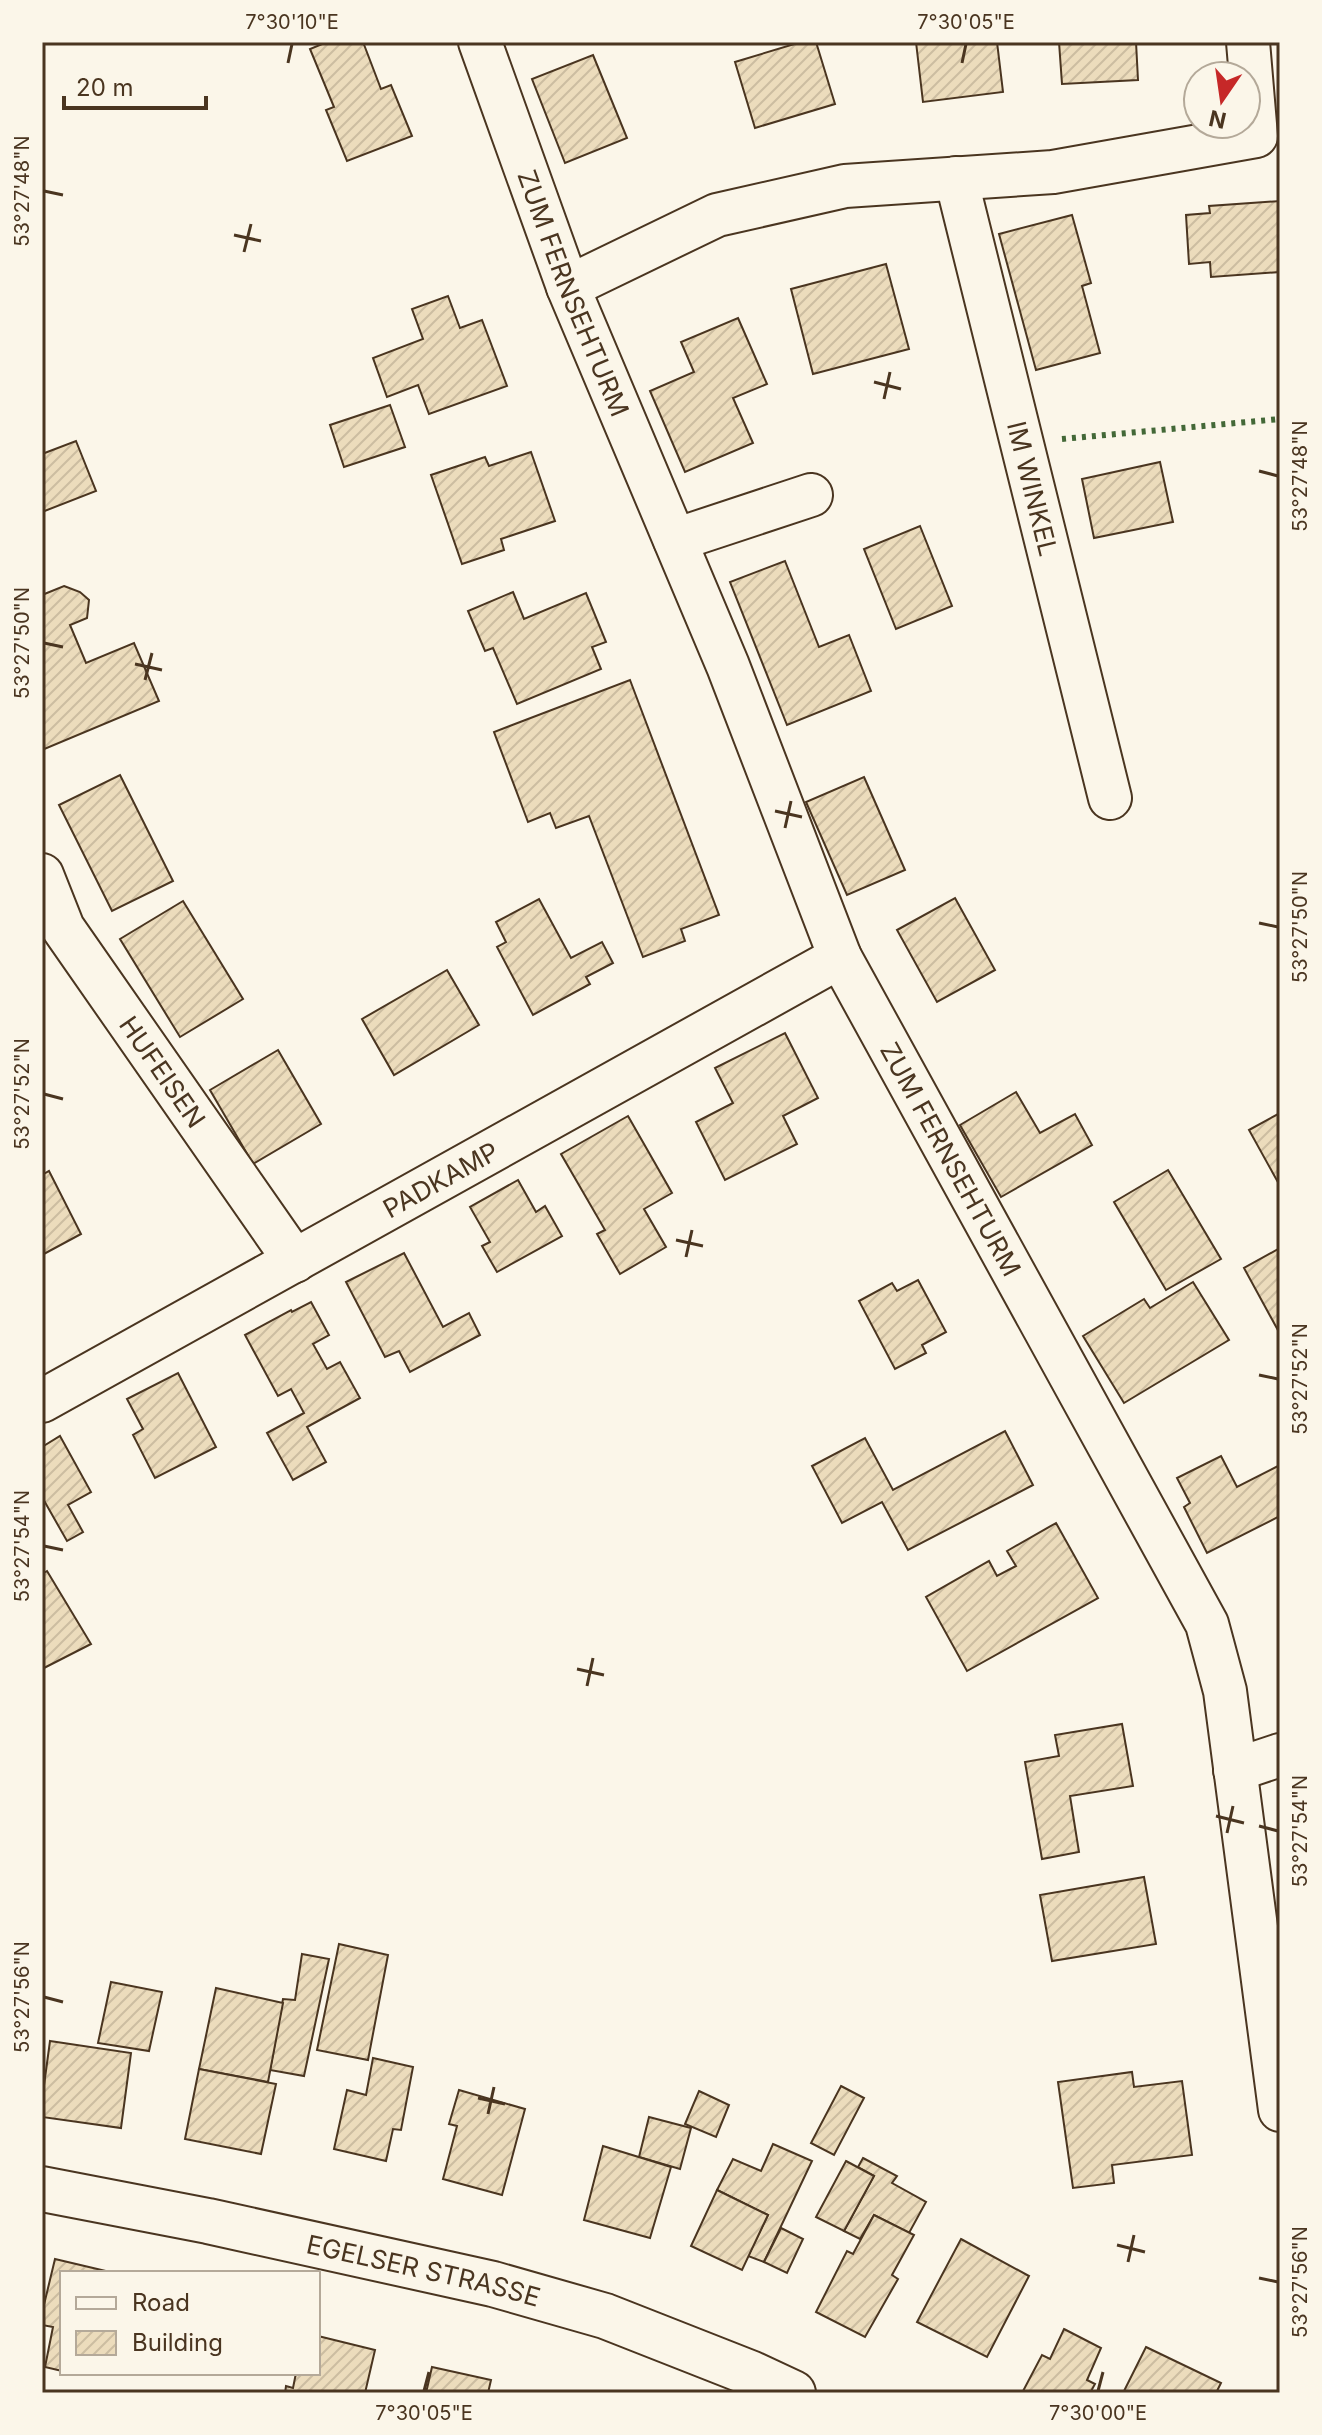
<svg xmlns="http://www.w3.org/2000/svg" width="1322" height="2435" font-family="Inter,sans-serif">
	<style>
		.building { fill: url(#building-hatch); stroke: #4a3520; stroke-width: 2 }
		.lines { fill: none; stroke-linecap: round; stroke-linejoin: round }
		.street-casing { stroke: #4a3520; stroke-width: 46 }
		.secondary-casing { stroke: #4a3520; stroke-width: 48 }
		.street { stroke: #fbf6e9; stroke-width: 42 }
		.secondary { stroke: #fbf6e9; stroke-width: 44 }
		.hedge { stroke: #436837; stroke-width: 6; stroke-dasharray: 4 6; stroke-linecap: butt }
		.ticks { fill: none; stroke: #4a3520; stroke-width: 3 }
		.labels { text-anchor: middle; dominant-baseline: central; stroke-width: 6; stroke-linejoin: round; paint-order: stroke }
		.street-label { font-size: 26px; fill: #4a3520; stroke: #fbf6e9 }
		.neatline { fill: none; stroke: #4a3520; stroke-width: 3 }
		.ticks-label { font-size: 20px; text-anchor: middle; fill: #4a3520 }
	</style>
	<defs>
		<pattern id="building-hatch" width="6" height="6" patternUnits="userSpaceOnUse" patternTransform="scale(2)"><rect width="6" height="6" fill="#ecdcbc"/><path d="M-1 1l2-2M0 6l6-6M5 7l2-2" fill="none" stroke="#ccbda1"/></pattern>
	</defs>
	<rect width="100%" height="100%" fill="#fbf6e9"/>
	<g class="building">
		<path d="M 327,42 L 363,42 L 381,89 L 391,85 L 412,136 L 347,161 L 326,110 L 334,107 L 310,49 Z"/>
		<path d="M 801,42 L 816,42 L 835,104 L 755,128 L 735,62 Z"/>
		<path d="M 916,42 L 997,42 L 1003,92 L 923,102 Z"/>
		<path d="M 1059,42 L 1136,42 L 1138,80 L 1062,84 Z"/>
		<path d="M 593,55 L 627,138 L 565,163 L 532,79 Z"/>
		<path d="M 1280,201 L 1280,272 L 1211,277 L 1210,262 L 1189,264 L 1186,215 L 1210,213 L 1209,206 Z"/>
		<path d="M 1072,215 L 1091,283 L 1082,286 L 1100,353 L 1036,370 L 999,234 Z"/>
		<path d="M 886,264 L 909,349 L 813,374 L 791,289 Z"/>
		<path d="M 448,296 L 460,328 L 482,320 L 507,386 L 429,414 L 418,385 L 387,397 L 373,358 L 423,339 L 412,309 Z"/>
		<path d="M 738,318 L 767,384 L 733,398 L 753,443 L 685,472 L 650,391 L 694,372 L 681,342 Z"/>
		<path d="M 390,405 L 405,447 L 344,467 L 330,425 Z"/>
		<path d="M 76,441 L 96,491 L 42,512 L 42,454 Z"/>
		<path d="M 531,452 L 555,521 L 501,539 L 504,550 L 462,564 L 431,475 L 485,457 L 489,466 Z"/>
		<path d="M 1160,462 L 1173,522 L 1094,538 L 1082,479 Z"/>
		<path d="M 920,526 L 952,606 L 896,629 L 864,549 Z"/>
		<path d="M 785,561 L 819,647 L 849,635 L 871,691 L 787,725 L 730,582 Z"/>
		<path d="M 64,586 L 80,592 L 89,600 L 87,618 L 70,625 L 86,663 L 134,643 L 159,701 L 42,750 L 42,595 Z"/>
		<path d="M 513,592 L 524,619 L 586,593 L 606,642 L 592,647 L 601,669 L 517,704 L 493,648 L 485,651 L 468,611 Z"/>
		<path d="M 630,680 L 719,915 L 681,929 L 685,941 L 643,957 L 589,816 L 556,828 L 550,813 L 528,822 L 494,732 Z"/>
		<path d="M 120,775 L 173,881 L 112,911 L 59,805 Z"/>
		<path d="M 864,777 L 905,870 L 847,895 L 806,802 Z"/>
		<path d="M 955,898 L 995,970 L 937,1002 L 897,930 Z"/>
		<path d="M 539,899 L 571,958 L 602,942 L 613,963 L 586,977 L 590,984 L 533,1015 L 497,947 L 506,942 L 496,922 Z"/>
		<path d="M 183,901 L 243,999 L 180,1037 L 120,939 Z"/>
		<path d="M 447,970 L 479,1025 L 394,1075 L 362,1019 Z"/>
		<path d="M 785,1033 L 818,1098 L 783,1116 L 797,1144 L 725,1180 L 696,1122 L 733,1103 L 715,1068 Z"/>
		<path d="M 278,1050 L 321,1124 L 253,1164 L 210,1090 Z"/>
		<path d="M 1016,1092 L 1040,1133 L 1075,1114 L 1092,1145 L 1001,1197 L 960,1125 Z"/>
		<path d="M 1280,1113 L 1280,1186 L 1249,1130 Z"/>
		<path d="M 628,1116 L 672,1193 L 644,1209 L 666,1247 L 620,1274 L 597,1234 L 605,1230 L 561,1154 Z"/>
		<path d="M 1168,1170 L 1221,1259 L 1166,1290 L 1114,1202 Z"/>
		<path d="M 49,1171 L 81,1234 L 42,1255 L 42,1175 Z"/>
		<path d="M 518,1180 L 536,1212 L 545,1206 L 562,1236 L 497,1272 L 482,1246 L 490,1242 L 470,1207 Z"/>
		<path d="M 1280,1248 L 1280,1334 L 1244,1268 Z"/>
		<path d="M 404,1253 L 443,1327 L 469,1313 L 480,1335 L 410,1372 L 399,1351 L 385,1357 L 346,1282 Z"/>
		<path d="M 918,1280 L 946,1332 L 922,1345 L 926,1353 L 895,1369 L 859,1301 L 892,1283 L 897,1291 Z"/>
		<path d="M 1193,1282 L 1229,1340 L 1124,1403 L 1083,1336 L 1144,1299 L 1150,1308 Z"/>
		<path d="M 311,1302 L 329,1335 L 313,1344 L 327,1369 L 340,1362 L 360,1398 L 307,1427 L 326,1462 L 293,1480 L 267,1433 L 304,1413 L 291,1389 L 278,1396 L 245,1335 L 291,1310 L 292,1312 Z"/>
		<path d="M 178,1373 L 216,1447 L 155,1478 L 133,1435 L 143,1429 L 127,1399 Z"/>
		<path d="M 1005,1431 L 1033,1485 L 908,1550 L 882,1502 L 842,1523 L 812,1466 L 865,1438 L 893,1490 Z"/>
		<path d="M 60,1436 L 91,1492 L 68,1505 L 83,1532 L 67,1541 L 42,1497 L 42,1447 Z"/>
		<path d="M 1221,1456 L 1237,1487 L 1280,1465 L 1280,1516 L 1207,1553 L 1184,1507 L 1190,1503 L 1177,1478 Z"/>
		<path d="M 1056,1523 L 1098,1598 L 967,1671 L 926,1597 L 989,1561 L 997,1576 L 1016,1566 L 1007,1551 Z"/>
		<path d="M 47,1571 L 91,1644 L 42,1669 L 42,1574 Z"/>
		<path d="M 1122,1724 L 1133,1786 L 1070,1796 L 1079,1852 L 1042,1859 L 1025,1762 L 1059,1756 L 1055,1735 Z"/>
		<path d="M 1144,1877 L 1156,1944 L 1052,1961 L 1040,1895 Z"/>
		<path d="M 339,1944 L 388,1955 L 368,2060 L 317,2050 Z"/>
		<path d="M 302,1954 L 329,1959 L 304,2076 L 270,2070 L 283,1999 L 295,2000 Z"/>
		<path d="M 111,1982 L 162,1992 L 149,2051 L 98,2043 Z"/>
		<path d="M 216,1988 L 283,2003 L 268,2082 L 199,2069 Z"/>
		<path d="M 50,2041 L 131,2053 L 121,2128 L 42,2117 L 42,2100 Z"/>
		<path d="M 373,2058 L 413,2067 L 401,2130 L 393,2129 L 386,2161 L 334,2149 L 347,2090 L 366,2095 Z"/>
		<path d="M 199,2069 L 276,2084 L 261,2154 L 185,2139 Z"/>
		<path d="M 1132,2072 L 1134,2087 L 1182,2081 L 1192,2155 L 1112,2165 L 1114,2183 L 1073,2188 L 1058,2082 Z"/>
		<path d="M 841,2086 L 864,2098 L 834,2155 L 811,2143 Z"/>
		<path d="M 459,2090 L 525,2109 L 502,2195 L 443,2179 L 457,2126 L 449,2124 Z"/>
		<path d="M 699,2091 L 729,2105 L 716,2137 L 685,2124 Z"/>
		<path d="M 649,2117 L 691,2128 L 680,2169 L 639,2157 Z"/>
		<path d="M 773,2144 L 812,2161 L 764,2262 L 748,2256 L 768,2215 L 717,2190 L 733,2159 L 761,2171 Z"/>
		<path d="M 603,2146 L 671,2167 L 650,2238 L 584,2220 Z"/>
		<path d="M 863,2158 L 897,2176 L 892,2183 L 926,2202 L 909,2233 L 874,2215 L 860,2239 L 844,2231 L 874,2176 L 858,2167 Z"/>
		<path d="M 846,2161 L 874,2176 L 844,2231 L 816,2217 Z"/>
		<path d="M 717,2190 L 768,2215 L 742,2270 L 691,2246 Z"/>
		<path d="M 874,2215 L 914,2235 L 892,2275 L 898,2279 L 865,2337 L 816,2312 L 847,2251 L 853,2254 Z"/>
		<path d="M 781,2228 L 803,2239 L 787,2273 L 764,2262 Z"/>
		<path d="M 961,2239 L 1029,2276 L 987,2357 L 917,2322 Z"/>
		<path d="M 55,2259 L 110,2272 L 62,2273 L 62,2371 L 45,2367 L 53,2327 L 42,2325 L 42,2313 Z"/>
		<path d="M 1064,2329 L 1101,2348 L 1087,2380 L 1095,2384 L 1090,2393 L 1022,2393 L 1042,2355 L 1050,2359 Z"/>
		<path d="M 318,2336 L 375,2350 L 365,2393 L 285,2393 L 286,2386 L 293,2388 L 296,2373 L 318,2373 Z"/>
		<path d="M 1146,2347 L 1221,2383 L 1216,2393 L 1123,2393 Z"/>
		<path d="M 432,2367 L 491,2380 L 488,2393 L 426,2393 Z"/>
	</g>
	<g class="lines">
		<defs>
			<g id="street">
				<path id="s1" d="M 480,42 L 568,287 L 728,666 L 840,957 L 1207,1624 L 1225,1691 L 1280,2110"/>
				<path id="s2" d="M 956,178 L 1110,798"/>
				<path d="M 568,287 L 717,215 L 845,186 L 1053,172 L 1256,136 L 1248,42"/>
				<path d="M 675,540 L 811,495"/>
				<path id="s3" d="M 42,875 L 63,928 L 295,1261"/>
				<path id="s4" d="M 42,1401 L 840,957"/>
				<path d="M 1235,1770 L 1280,1755"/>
			</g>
			<g id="secondary">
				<path id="s5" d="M 42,2189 L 208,2221 L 493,2284 L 605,2316 L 750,2373 L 793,2393"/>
			</g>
		</defs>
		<use href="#street" class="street-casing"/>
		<use href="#secondary" class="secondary-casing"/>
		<use href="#street" class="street"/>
		<use href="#secondary" class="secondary"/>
		<path class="hedge" d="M 1062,439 L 1280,419"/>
	</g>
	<path class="ticks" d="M 288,63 L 292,44M 962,63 L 966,44M 44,191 L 63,195M 234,235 L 261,241M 244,252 L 251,224M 874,382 L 901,389M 884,399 L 890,372M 1259,471 L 1278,476M 44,643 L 63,647M 135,664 L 162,670M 145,680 L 152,653M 775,811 L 802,817M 785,828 L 791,801M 1259,923 L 1278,927M 44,1094 L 63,1099M 676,1240 L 703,1246M 686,1257 L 692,1230M 1259,1375 L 1278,1379M 44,1546 L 63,1550M 577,1669 L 604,1675M 587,1686 L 593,1658M 1216,1816 L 1244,1823M 1259,1826 L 1278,1831M 1227,1833 L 1233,1806M 44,1997 L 63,2002M 478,2098 L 505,2104M 488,2114 L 494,2087M 1117,2245 L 1145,2252M 1128,2262 L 1134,2235M 1259,2278 L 1278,2282M 424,2391 L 429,2372M 1098,2391 L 1103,2372"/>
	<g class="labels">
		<g class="street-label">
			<text stroke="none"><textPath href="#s1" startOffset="268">ZUM FERNSEHTURM</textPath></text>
			<text stroke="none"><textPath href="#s2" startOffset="320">IM WINKEL</textPath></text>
			<text stroke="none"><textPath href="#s3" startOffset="232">HUFEISEN</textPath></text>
			<text stroke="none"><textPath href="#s1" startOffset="1214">ZUM FERNSEHTURM</textPath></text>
			<text stroke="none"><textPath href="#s4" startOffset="456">PADKAMP</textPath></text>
			<text stroke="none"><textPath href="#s5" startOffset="390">EGELSER STRASSE</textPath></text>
		</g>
	</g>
	<rect width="1322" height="2435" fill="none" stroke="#fbf6e9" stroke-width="88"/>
	<rect x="60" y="2271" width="260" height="104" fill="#fbf6e9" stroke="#b4a999" stroke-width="2"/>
	<rect x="76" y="2297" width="40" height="12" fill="#fbf6e9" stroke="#b4a999" stroke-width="2"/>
	<text x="132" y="2311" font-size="24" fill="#4a3520">Road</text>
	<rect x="76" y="2331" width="40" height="24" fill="url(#building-hatch)" stroke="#b4a999" stroke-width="2"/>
	<text x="132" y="2351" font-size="24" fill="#4a3520">Building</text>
	<g transform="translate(1222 100) rotate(193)"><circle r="38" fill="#fbf6e9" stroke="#b4a999" stroke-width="2"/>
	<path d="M0-6L14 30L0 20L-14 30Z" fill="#c62828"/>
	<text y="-12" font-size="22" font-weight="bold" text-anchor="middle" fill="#4a3520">N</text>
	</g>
	<path d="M64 96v12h142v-12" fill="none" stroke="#4a3520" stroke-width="4"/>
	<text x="76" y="96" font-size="24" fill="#4a3520" stroke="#fbf6e9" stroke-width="6" paint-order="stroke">20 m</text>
	<rect x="44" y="44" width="1234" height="2347" class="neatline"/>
	<g class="ticks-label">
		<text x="292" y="29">7°30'10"E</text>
		<text x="966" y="29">7°30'05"E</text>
		<text transform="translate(22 191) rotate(-90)" y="7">53°27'48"N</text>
		<text transform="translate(1300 476) rotate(-90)" y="7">53°27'48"N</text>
		<text transform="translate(22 643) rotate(-90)" y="7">53°27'50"N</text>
		<text transform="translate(1300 927) rotate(-90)" y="7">53°27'50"N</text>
		<text transform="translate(22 1094) rotate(-90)" y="7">53°27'52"N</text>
		<text transform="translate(1300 1379) rotate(-90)" y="7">53°27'52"N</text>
		<text transform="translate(22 1546) rotate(-90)" y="7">53°27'54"N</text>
		<text transform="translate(1300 1831) rotate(-90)" y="7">53°27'54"N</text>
		<text transform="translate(22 1997) rotate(-90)" y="7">53°27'56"N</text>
		<text transform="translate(1300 2282) rotate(-90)" y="7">53°27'56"N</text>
		<text x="424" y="2420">7°30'05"E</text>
		<text x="1098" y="2420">7°30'00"E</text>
	</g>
</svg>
